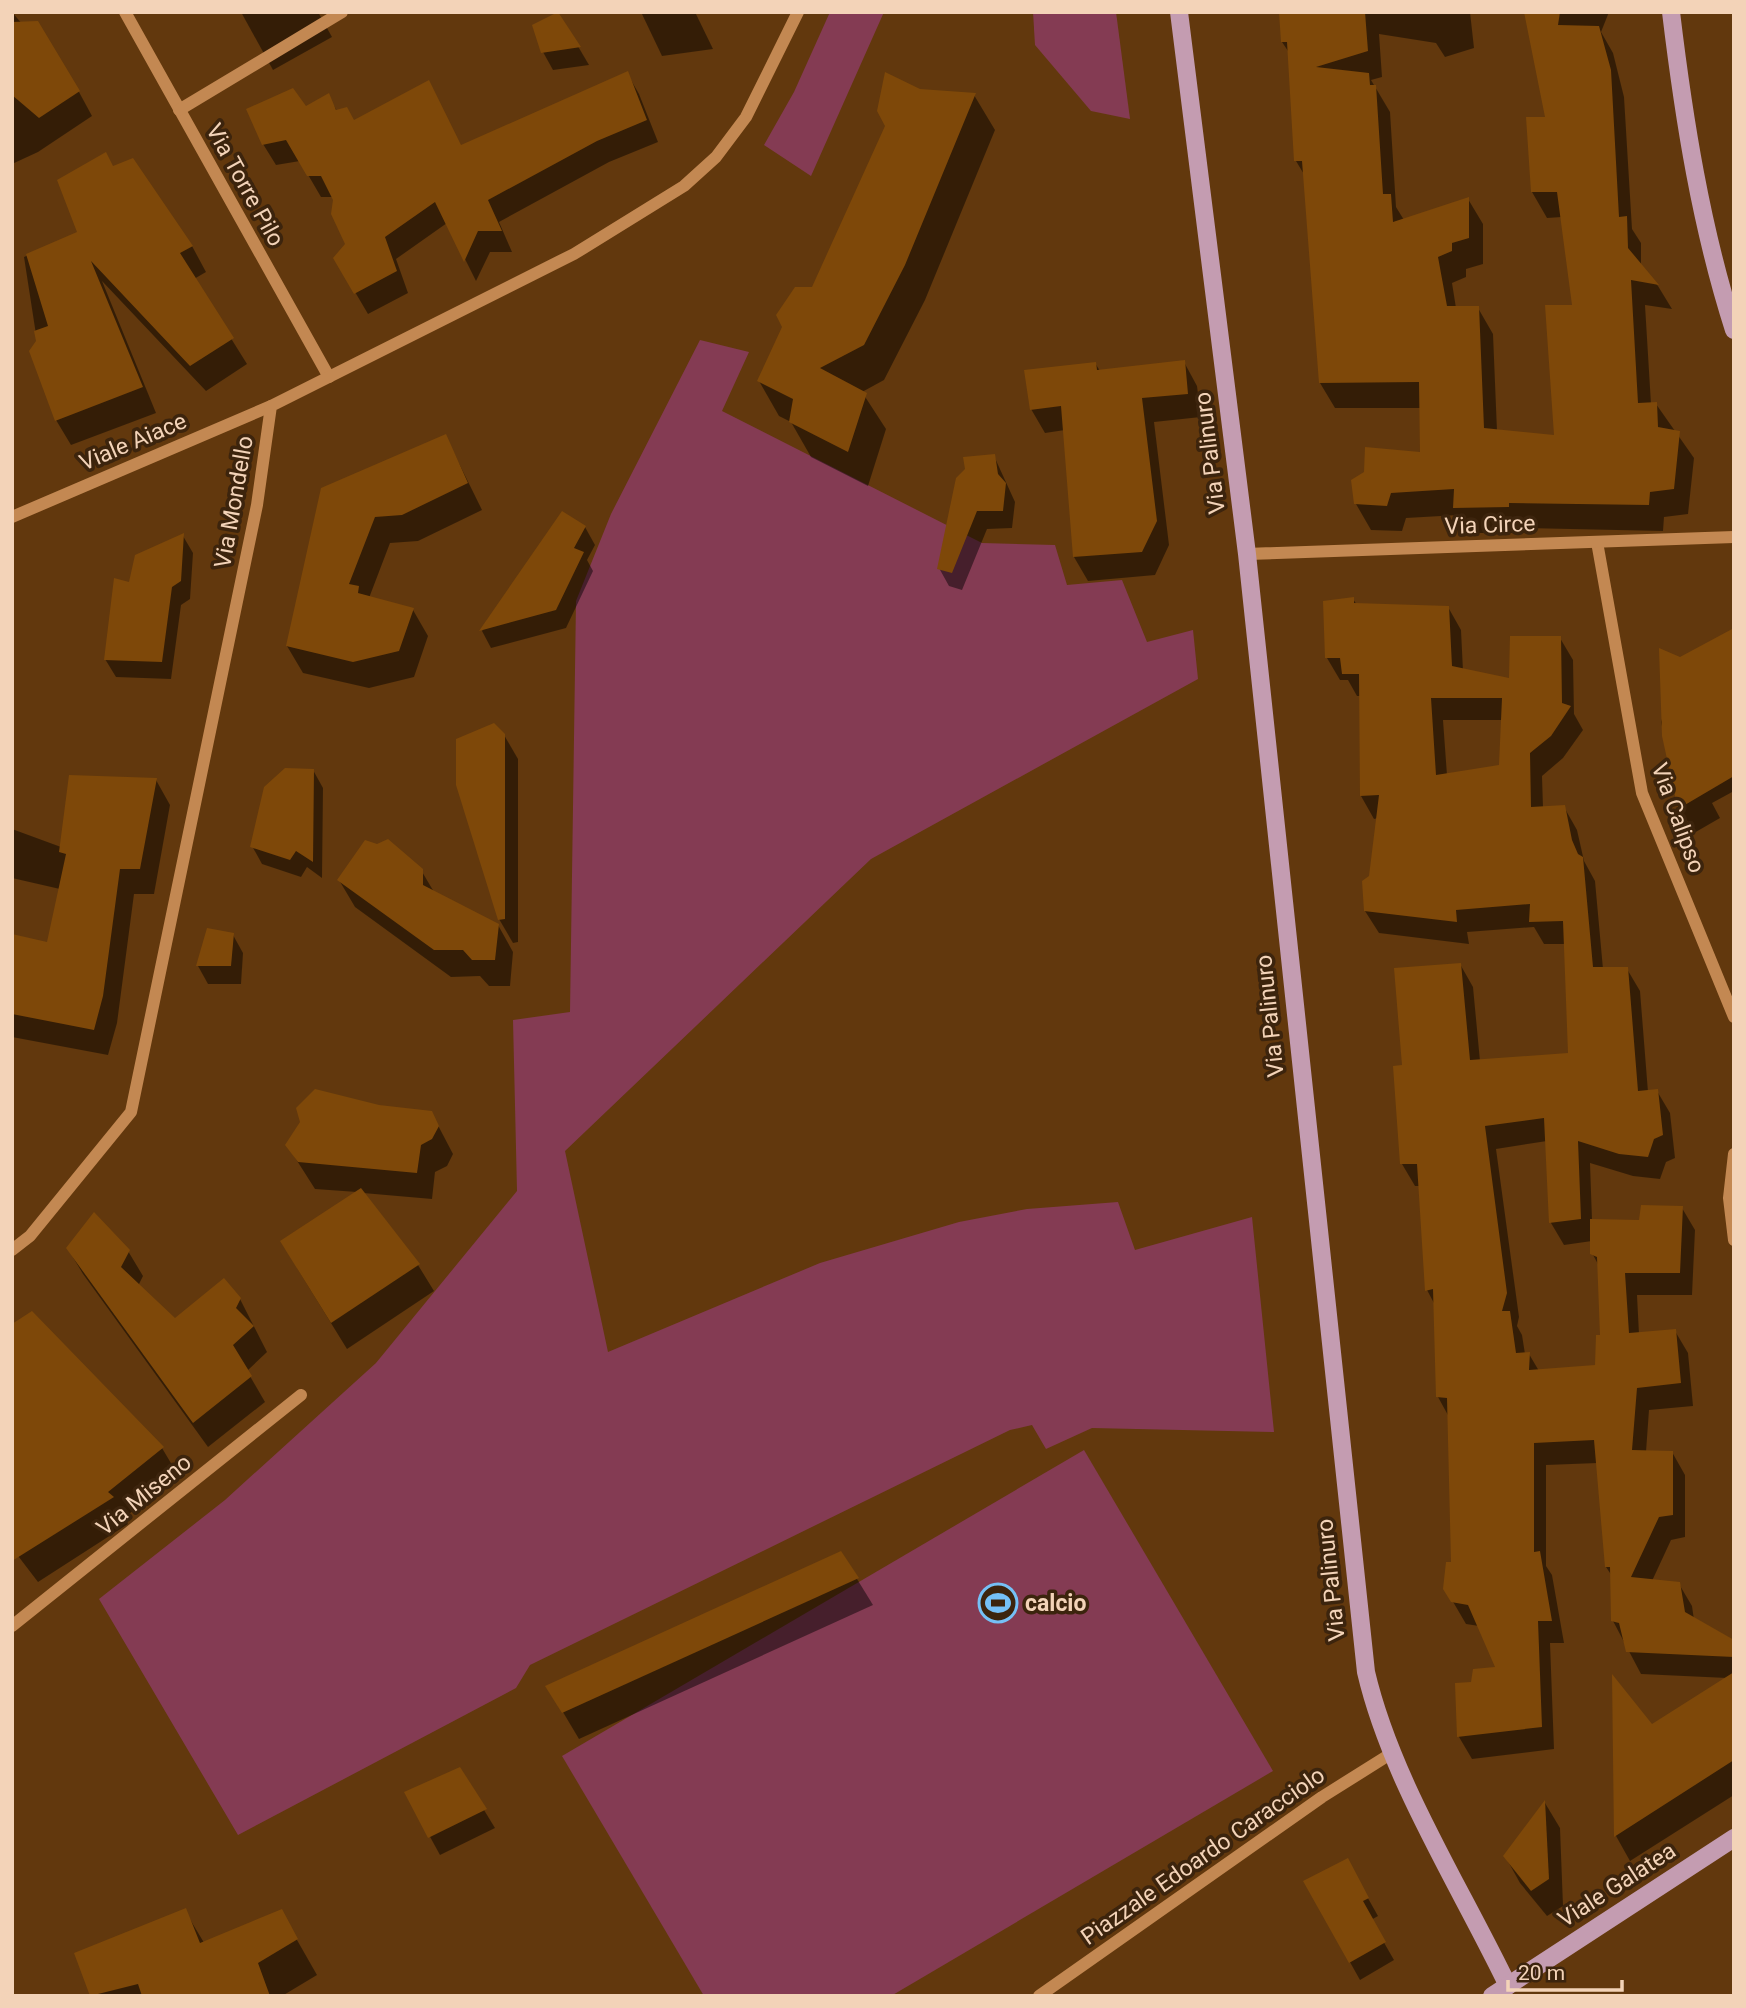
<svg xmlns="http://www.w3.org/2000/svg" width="1746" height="2008" font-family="Roboto,sans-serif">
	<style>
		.green { fill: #843b53 }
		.shadow { fill: #0007; fill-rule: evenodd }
		.building { fill: #7e4809; fill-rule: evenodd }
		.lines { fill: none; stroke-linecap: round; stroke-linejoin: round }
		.minor { stroke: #c38852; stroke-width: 12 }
		.major { stroke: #c49cb1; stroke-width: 18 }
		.labels { text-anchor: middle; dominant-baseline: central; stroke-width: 7; stroke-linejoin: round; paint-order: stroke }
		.street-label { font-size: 23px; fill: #f3d3b8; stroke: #3c240d }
		.poi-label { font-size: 23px; font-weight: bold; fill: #f3d3b8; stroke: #3c240d; text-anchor: start }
	</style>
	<rect width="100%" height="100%" fill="#62380d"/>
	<g class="green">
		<path d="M 830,12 L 884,12 L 811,176 L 764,145 L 794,92 Z"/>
		<path d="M 1033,12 L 1116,12 L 1130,119 L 1091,111 L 1035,45 Z"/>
		<path d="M 700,340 L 749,352 L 722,411 L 982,543 L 1055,545 L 1067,585 L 1122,580 L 1147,642 L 1193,630 L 1198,679 L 871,859 L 565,1151 L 608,1352 L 820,1263 L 959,1222 L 1027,1209 L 1118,1202 L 1135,1250 L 1252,1217 L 1274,1432 L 1092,1428 L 1046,1449 L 1032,1425 L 1010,1430 L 530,1665 L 516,1688 L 238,1835 L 99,1599 L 225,1500 L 376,1363 L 517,1191 L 513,1020 L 570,1012 L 576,601 L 611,514 Z"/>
		<path d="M 1084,1450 L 1273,1771 L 891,1996 L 704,1996 L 562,1756 Z"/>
	</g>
	<g class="shadow">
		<path d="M 12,12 L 79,92 L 92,116 L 38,152 L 12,164 Z"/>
		<path d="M 241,12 L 318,12 L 332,37 L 273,70 Z"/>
		<path d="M 641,12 L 695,12 L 713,49 L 662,56 Z"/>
		<path d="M 1280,12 L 1470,12 L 1474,48 L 1445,57 L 1436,43 L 1379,34 L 1382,77 L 1371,80 L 1390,112 L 1396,207 L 1404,220 L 1468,199 L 1483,224 L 1483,264 L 1466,269 L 1466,277 L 1452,283 L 1456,308 L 1478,308 L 1493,334 L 1497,431 L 1556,437 L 1574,306 L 1562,217 L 1547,218 L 1532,192 L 1547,118 L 1526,12 L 1609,12 L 1601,32 L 1613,53 L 1624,97 L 1632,229 L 1641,243 L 1641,267 L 1658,286 L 1672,309 L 1645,305 L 1651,404 L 1656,404 L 1694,458 L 1688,514 L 1664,517 L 1663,531 L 1523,528 L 1523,533 L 1470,533 L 1459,515 L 1406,518 L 1402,531 L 1371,530 L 1356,504 L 1422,454 L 1421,408 L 1335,408 L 1320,383 L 1305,176 L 1296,161 L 1290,54 L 1282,42 Z"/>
		<path d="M 557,14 L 579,48 L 589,65 L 553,70 L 543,52 Z"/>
		<path d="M 627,73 L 639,94 L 658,142 L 609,162 L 499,222 L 512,252 L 490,252 L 476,281 L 447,223 L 396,259 L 408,293 L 368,314 L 335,258 L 347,245 L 333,197 L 321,197 L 300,161 L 276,165 L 263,144 L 306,108 L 328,96 L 337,111 L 354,122 L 461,146 Z"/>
		<path d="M 920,91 L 974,95 L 995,130 L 925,300 L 884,380 L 862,392 L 886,429 L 868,486 L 811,457 L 791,422 L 779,416 L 759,381 L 814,288 Z"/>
		<path d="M 113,168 L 192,246 L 206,272 L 194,279 L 247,364 L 206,391 L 102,281 L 156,413 L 71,445 L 56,420 L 37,341 L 24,257 L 79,233 Z"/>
		<path d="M 1184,362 L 1197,386 L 1201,417 L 1154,422 L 1169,545 L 1155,575 L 1088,581 L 1074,557 L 1065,430 L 1045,433 L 1031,409 L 1095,363 L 1100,371 Z"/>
		<path d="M 446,437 L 482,510 L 418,541 L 390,543 L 369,598 L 413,610 L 428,636 L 414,677 L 369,688 L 303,673 L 287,646 L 323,489 Z"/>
		<path d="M 994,456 L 1015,502 L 1012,528 L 987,529 L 962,590 L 949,586 L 939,568 Z"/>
		<path d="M 562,514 L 585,527 L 595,545 L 587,560 L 593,571 L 566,628 L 491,648 L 482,631 Z"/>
		<path d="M 183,536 L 193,553 L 190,599 L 181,605 L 171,679 L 116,677 L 105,659 L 130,584 Z"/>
		<path d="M 1353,599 L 1357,605 L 1448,607 L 1461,630 L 1463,671 L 1511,680 L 1560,638 L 1573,660 L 1574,714 L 1583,730 L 1563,758 L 1542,776 L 1543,808 L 1564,807 L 1577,830 L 1584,861 L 1595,881 L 1603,969 L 1627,969 L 1640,991 L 1648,1092 L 1657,1091 L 1670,1113 L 1675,1158 L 1666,1162 L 1660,1179 L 1633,1176 L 1590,1163 L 1592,1220 L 1640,1222 L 1682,1208 L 1695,1230 L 1692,1295 L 1637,1295 L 1639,1334 L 1675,1331 L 1688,1353 L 1693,1406 L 1649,1410 L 1646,1452 L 1672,1452 L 1685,1475 L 1685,1537 L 1671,1540 L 1652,1581 L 1679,1584 L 1692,1606 L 1694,1620 L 1734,1642 L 1734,1795 L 1630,1861 L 1616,1836 L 1613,1679 L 1652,1726 L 1727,1678 L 1641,1674 L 1613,1621 L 1612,1576 L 1606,1567 L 1598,1463 L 1546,1465 L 1546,1566 L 1552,1575 L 1564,1643 L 1550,1643 L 1554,1749 L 1472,1759 L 1459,1737 L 1472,1684 L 1497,1669 L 1479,1626 L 1466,1624 L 1445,1588 L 1453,1564 L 1449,1417 L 1438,1397 L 1435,1305 L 1427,1290 L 1420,1186 L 1415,1186 L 1402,1164 L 1404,1067 L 1460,964 L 1473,987 L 1480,1061 L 1569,1054 L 1566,944 L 1544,944 L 1534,927 L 1467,932 L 1469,944 L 1379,933 L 1365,911 L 1378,818 L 1374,819 L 1361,796 L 1361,696 L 1357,696 L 1348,680 L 1340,680 L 1327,658 ZM 1443,720 L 1503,720 L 1501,767 L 1447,775 ZM 1547,1141 L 1551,1223 L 1564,1245 L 1592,1241 L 1592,1253 L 1599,1266 L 1602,1337 L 1597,1367 L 1539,1371 L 1529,1354 L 1525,1354 L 1522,1335 L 1517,1326 L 1519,1317 L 1496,1149 Z"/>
		<path d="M 1734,630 L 1734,791 L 1712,803 L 1720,818 L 1694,833 L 1680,808 L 1661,722 L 1680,659 Z"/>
		<path d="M 504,735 L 518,759 L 518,942 L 513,943 L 499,919 Z"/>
		<path d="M 313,770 L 323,788 L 322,878 L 307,867 L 301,877 L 262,864 L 252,846 Z"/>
		<path d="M 156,780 L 170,805 L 154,894 L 134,894 L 117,1023 L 108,1055 L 12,1037 L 12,936 L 48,944 L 60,889 L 12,878 L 12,829 L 61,847 Z"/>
		<path d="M 421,870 L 434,892 L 498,925 L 513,952 L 510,986 L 489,986 L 480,976 L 451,977 L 355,907 L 339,880 Z"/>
		<path d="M 208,930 L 233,935 L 243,953 L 241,984 L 208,984 L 198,966 Z"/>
		<path d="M 378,1106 L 431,1112 L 453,1154 L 447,1166 L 435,1172 L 432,1199 L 363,1193 L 418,1265 L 434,1291 L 347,1349 L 297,1268 L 357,1192 L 315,1189 L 287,1145 Z"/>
		<path d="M 68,1249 L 128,1251 L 143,1276 L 138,1286 L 175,1320 L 240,1299 L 267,1352 L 247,1371 L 265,1402 L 208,1447 L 83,1274 Z"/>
		<path d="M 162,1448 L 178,1475 L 124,1518 L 128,1524 L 38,1582 L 12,1548 Z"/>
		<path d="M 841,1553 L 873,1605 L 579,1739 L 548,1687 Z"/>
		<path d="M 459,1769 L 495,1828 L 440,1855 L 406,1793 Z"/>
		<path d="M 1545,1803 L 1560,1828 L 1563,1906 L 1547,1916 L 1520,1883 L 1505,1856 Z"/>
		<path d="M 1347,1861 L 1378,1916 L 1371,1920 L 1394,1960 L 1360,1980 L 1305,1882 Z"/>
		<path d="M 185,1911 L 206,1946 L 281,1912 L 317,1975 L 282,1996 L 92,1996 L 76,1954 Z"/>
	</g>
	<g class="building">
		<path d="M 558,12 L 581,47 L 541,53 L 532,25 Z"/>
		<path d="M 1279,12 L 1365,12 L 1368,51 L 1316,67 L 1369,73 L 1370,85 L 1376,85 L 1383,194 L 1391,194 L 1393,222 L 1469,197 L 1469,238 L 1452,243 L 1452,251 L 1438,257 L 1447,306 L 1479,306 L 1484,428 L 1554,435 L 1545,305 L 1572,305 L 1557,192 L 1531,192 L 1526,117 L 1545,117 L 1524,12 L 1560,12 L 1558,25 L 1599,26 L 1611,70 L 1619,217 L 1627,216 L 1628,248 L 1659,285 L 1631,280 L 1638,403 L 1657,402 L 1658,427 L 1680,431 L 1674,489 L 1650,492 L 1649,505 L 1509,503 L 1509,507 L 1453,508 L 1454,489 L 1391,493 L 1387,506 L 1354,504 L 1351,480 L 1364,472 L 1365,447 L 1420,452 L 1419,382 L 1319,383 L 1302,161 L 1294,161 L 1287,42 L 1281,42 Z"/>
		<path d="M 38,21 L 80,91 L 39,118 L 12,95 L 12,22 Z"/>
		<path d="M 628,71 L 647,120 L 597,141 L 488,200 L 502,231 L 478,231 L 464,262 L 435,202 L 385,237 L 397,271 L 354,294 L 333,258 L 345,244 L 331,214 L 333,200 L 321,176 L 307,176 L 286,140 L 262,145 L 246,109 L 293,88 L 306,106 L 329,93 L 336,110 L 347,107 L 354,120 L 429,80 L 461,145 Z"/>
		<path d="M 885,72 L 920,89 L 976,93 L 905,265 L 864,345 L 820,368 L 867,393 L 848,452 L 789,422 L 793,399 L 757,381 L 782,327 L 776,315 L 795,287 L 812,287 L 885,126 L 877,111 Z"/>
		<path d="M 106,152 L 113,166 L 133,158 L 193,246 L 180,253 L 234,338 L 190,366 L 91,261 L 143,387 L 55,421 L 29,351 L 36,341 L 34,331 L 48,326 L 26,254 L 77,232 L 57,180 Z"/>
		<path d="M 1185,360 L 1188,394 L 1142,398 L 1157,521 L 1142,552 L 1073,557 L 1061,406 L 1030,410 L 1024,370 L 1096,362 L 1097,370 Z"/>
		<path d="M 446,434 L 468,483 L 402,515 L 375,517 L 349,584 L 359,586 L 358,593 L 414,608 L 399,651 L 353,662 L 286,646 L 321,488 Z"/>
		<path d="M 995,454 L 998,474 L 1006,483 L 1003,511 L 977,511 L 952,573 L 937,569 L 956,478 L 965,469 L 963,457 Z"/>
		<path d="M 562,511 L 586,526 L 574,548 L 584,552 L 556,610 L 479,631 Z"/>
		<path d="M 184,533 L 181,581 L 172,587 L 162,662 L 104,660 L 114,578 L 129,582 L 135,555 Z"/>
		<path d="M 1354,597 L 1354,603 L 1449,606 L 1452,666 L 1509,678 L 1510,636 L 1561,636 L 1562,703 L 1571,706 L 1551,736 L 1530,753 L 1531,807 L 1565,805 L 1572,840 L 1578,854 L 1583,857 L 1593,967 L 1628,967 L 1638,1091 L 1658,1089 L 1663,1135 L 1654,1139 L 1648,1157 L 1619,1154 L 1578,1141 L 1581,1219 L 1549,1223 L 1544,1118 L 1485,1126 L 1507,1293 L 1502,1311 L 1510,1311 L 1516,1353 L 1530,1352 L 1529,1370 L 1595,1365 L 1596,1335 L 1600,1335 L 1597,1257 L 1590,1254 L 1590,1219 L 1639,1220 L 1641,1205 L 1683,1206 L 1680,1273 L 1625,1273 L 1629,1333 L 1676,1329 L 1681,1383 L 1637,1388 L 1632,1450 L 1673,1451 L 1673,1515 L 1659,1517 L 1631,1577 L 1680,1582 L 1685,1612 L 1734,1640 L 1734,1657 L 1626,1652 L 1619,1623 L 1611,1621 L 1610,1567 L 1605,1567 L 1594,1440 L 1534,1443 L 1534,1552 L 1540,1551 L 1552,1621 L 1538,1621 L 1542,1727 L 1457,1737 L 1455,1683 L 1471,1682 L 1473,1669 L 1495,1667 L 1468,1605 L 1451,1602 L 1443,1589 L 1446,1562 L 1451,1562 L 1447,1398 L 1436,1397 L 1433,1289 L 1425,1291 L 1417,1164 L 1400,1164 L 1393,1066 L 1402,1065 L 1394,968 L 1461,963 L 1470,1060 L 1568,1053 L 1563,921 L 1529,922 L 1530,904 L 1456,910 L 1457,922 L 1364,911 L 1362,881 L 1369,876 L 1379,795 L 1360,796 L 1359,674 L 1342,674 L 1340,658 L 1325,658 L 1323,601 ZM 1431,698 L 1502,698 L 1499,765 L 1436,775 Z"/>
		<path d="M 1734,628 L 1734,776 L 1678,809 L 1662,736 L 1659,648 L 1680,657 Z"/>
		<path d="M 494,723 L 505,734 L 505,919 L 498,920 L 456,785 L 456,739 Z"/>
		<path d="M 285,768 L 314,769 L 313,862 L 296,851 L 290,860 L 250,847 L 264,787 Z"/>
		<path d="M 69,775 L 157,778 L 140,869 L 120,869 L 103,996 L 94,1030 L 12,1014 L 12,934 L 47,942 L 66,854 L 59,852 Z"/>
		<path d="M 388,839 L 423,869 L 423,885 L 499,924 L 495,960 L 472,960 L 463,950 L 434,950 L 337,880 L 365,840 L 377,844 Z"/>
		<path d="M 207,928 L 234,933 L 231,966 L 196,966 Z"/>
		<path d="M 315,1089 L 379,1105 L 432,1111 L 439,1126 L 432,1139 L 421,1145 L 417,1173 L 298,1162 L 285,1145 L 300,1122 L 296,1108 Z"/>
		<path d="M 361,1188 L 420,1264 L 331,1323 L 280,1241 Z"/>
		<path d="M 94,1212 L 130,1250 L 121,1267 L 175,1318 L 224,1278 L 241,1298 L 236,1308 L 254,1326 L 233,1345 L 252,1376 L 193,1423 L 66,1248 Z"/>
		<path d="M 32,1311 L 164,1447 L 108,1492 L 114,1497 L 12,1561 L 12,1324 Z"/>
		<path d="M 841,1551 L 859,1578 L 562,1713 L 545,1686 Z"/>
		<path d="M 1734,1672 L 1734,1760 L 1614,1837 L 1612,1674 L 1652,1724 Z"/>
		<path d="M 460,1767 L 487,1809 L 428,1838 L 404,1792 Z"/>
		<path d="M 1545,1800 L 1549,1879 L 1531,1891 L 1503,1856 Z"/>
		<path d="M 1348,1858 L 1369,1898 L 1363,1901 L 1386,1942 L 1349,1963 L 1303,1881 Z"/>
		<path d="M 186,1908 L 200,1943 L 282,1909 L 298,1939 L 258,1963 L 270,1996 L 142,1996 L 138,1984 L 90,1996 L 74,1953 Z"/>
	</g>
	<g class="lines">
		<g class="minor">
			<path d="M 125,12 L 329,377"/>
			<path d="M 179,110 L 342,12"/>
			<path d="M 12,517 L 271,406"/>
			<path d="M 1597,542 L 1642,793 L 1734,1017"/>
			<path d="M 1247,554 L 1734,537"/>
			<path d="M 1734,1154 L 1729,1198 L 1734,1240"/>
			<path d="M 12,1250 L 30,1236 L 131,1112 L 257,505 L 271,406 L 574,254 L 684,186 L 716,157 L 746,117 L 798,12"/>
			<path d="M 12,1626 L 301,1395"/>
			<path d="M 1039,1996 L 1322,1797 L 1392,1753"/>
		</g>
		<g class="major">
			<path d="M 1179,12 L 1247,554 L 1366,1672 C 1391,1779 1460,1886 1508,1986"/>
			<path d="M 1671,12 C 1684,120 1701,227 1734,330"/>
			<path d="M 1492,1996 L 1734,1838"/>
		</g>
	</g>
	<defs>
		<symbol id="stadium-ring" viewBox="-11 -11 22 22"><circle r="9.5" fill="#3c240d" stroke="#75c0f6" stroke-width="1.5"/><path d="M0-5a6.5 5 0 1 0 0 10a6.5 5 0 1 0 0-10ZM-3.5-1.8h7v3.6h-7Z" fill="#75c0f6"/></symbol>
	</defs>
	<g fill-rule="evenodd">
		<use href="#stadium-ring" x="976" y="1581" width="44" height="44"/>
	</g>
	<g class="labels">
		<g class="street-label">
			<text transform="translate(245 185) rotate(61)">Via Torre Pilo</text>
			<text transform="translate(133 442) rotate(-23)">Viale Aiace</text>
			<text transform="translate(1210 453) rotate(-97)">Via Palinuro</text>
			<text transform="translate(234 502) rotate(-80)">Via Mondello</text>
			<text transform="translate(1490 525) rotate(-2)">Via Circe</text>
			<text transform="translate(1678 818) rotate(70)">Via Calipso</text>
			<text transform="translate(1270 1016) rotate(-96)">Via Palinuro</text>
			<text transform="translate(144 1495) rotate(-39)">Via Miseno</text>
			<text transform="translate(1331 1580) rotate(-96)">Via Palinuro</text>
			<text transform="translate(1203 1856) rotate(-35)">Piazzale Edoardo Caracciolo</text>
			<text transform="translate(1617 1885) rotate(-33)">Viale Galatea</text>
		</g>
		<g class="poi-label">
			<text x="1025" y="1603">calcio</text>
		</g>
	</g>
	<rect width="1746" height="2008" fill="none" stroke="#f3d3b8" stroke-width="28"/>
	<path d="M1508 1980v10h114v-10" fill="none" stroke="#f3d3b8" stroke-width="3.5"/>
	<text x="1518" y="1980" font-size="21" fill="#f3d3b8" stroke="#3c240d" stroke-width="5" paint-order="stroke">20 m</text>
</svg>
